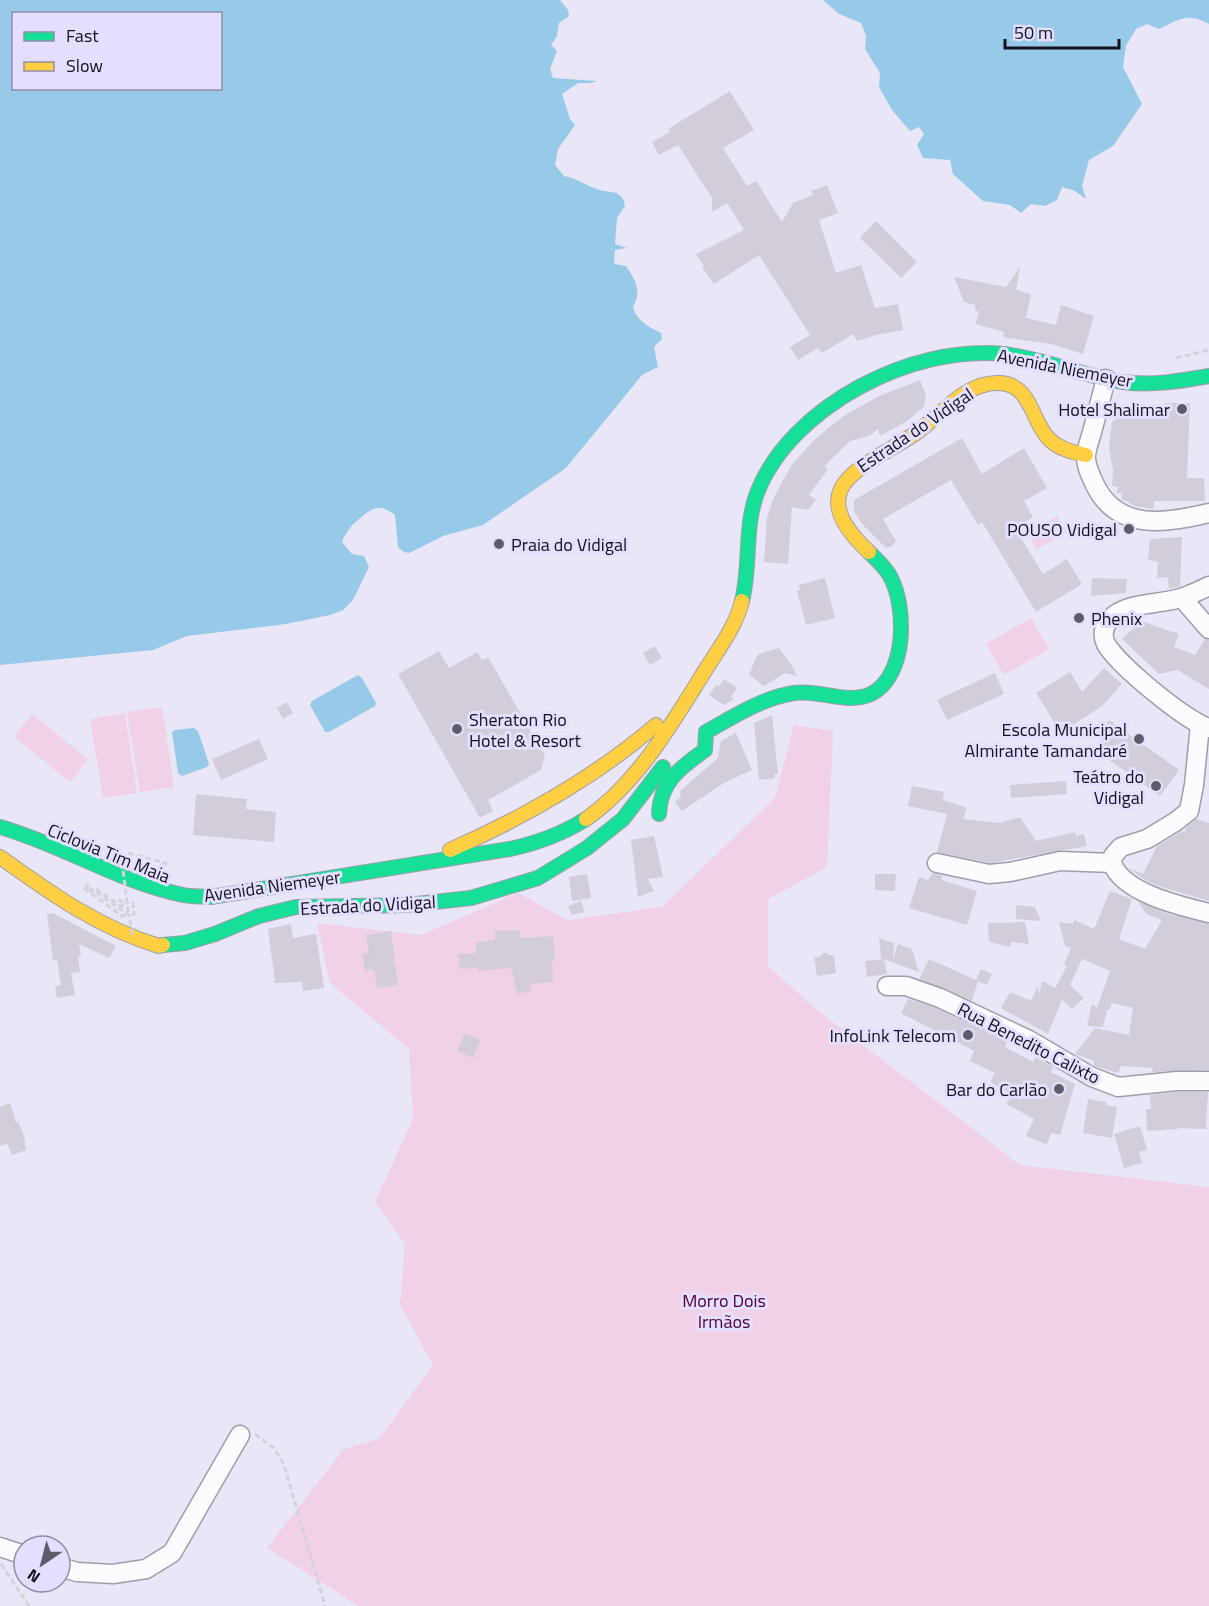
<svg xmlns="http://www.w3.org/2000/svg" width="1209" height="1606" font-family="'Titillium Web',sans-serif">
	<style>
		.green { fill: #f1d1e5 }
		.water { fill: #97cae9; fill-rule: evenodd }
		.building { fill: #d3cdda }
		.lines { fill: none; stroke-linecap: round; stroke-linejoin: round }
		.street-casing { stroke: #9f9daa; stroke-width: 21 }
		.fast-casing { stroke: #9f9daa; stroke-width: 16 }
		.slow-casing { stroke: #9f9daa; stroke-width: 16 }
		.path { stroke: #d4d3d9; stroke-width: 3; stroke-dasharray: 6 3; stroke-linecap: butt }
		.street { stroke: #fcfbfe; stroke-width: 18 }
		.fast { stroke: #16e098; stroke-width: 14 }
		.slow { stroke: #ffcf43; stroke-width: 14 }
		.path-bridge { stroke: #d4d3d9; stroke-width: 3; stroke-dasharray: 6 3; stroke-linecap: butt }
		.poi-dot { fill: #5f5c6a; stroke: #e4dfff; stroke-width: 2 }
		.labels { text-anchor: middle; dominant-baseline: central; stroke-width: 6; stroke-linejoin: round; paint-order: stroke }
		.street-label { font-size: 18px; fill: #14121d; stroke: #e4dfff }
		.poi-label { font-size: 18px; fill: #14121d; stroke: #e4dfff; text-anchor: end }
		.park-label { font-size: 18px; fill: #540030; stroke: #e4dfff }
	</style>
	<rect width="100%" height="100%" fill="#e9e6f8"/>
	<g class="green">
		<path d="M 1057,516 L 1066,532 L 1037,549 L 1028,533 Z"/>
		<path d="M 1031,618 L 1049,649 L 1004,675 L 986,644 Z"/>
		<path d="M 162,707 L 174,787 L 140,792 L 127,712 Z"/>
		<path d="M 125,713 L 137,793 L 103,798 L 90,719 Z"/>
		<path d="M 32,714 L 88,759 L 70,782 L 14,737 Z"/>
		<path d="M 794,725 L 833,731 L 827,867 L 768,899 L 768,966 L 817,1010 L 1020,1165 L 1209,1187 L 1209,1606 L 359,1606 L 267,1548 L 344,1449 L 379,1439 L 433,1365 L 400,1305 L 405,1244 L 375,1202 L 413,1119 L 409,1049 L 330,983 L 317,923 L 421,935 L 518,893 L 567,920 L 662,907 L 775,798 Z"/>
	</g>
	<g class="water">
		<path d="M 0,0 L 560,0 L 568,10 L 569,16 L 559,23 L 557,36 L 551,45 L 557,51 L 550,69 L 553,78 L 597,81 L 591,83 L 578,83 L 562,94 L 570,119 L 575,125 L 558,149 L 555,165 L 564,176 C 577,178 586,186 599,190 C 605,192 613,191 618,194 C 623,197 624,201 625,206 L 617,218 L 615,244 L 627,248 L 615,250 L 614,264 L 626,266 C 634,278 643,292 633,306 C 635,320 649,327 661,333 L 662,339 L 654,347 L 658,367 L 642,375 L 566,468 L 483,525 L 443,536 L 409,553 L 404,552 L 398,547 L 395,515 C 383,506 376,505 364,515 C 353,524 349,527 342,542 L 352,554 L 364,556 L 369,567 L 353,600 L 343,610 L 330,615 L 286,624 L 187,636 L 153,650 L 0,665 ZM 14,14 L 220,14 L 220,88 L 14,88 Z"/>
		<path d="M 823,0 L 1209,0 L 1209,24 C 1187,12 1180,19 1159,29 L 1147,24 L 1136,29 L 1126,46 L 1123,67 L 1142,104 L 1113,146 L 1089,160 L 1082,186 L 1086,199 L 1075,191 L 1062,187 L 1057,200 L 1045,206 L 1031,204 L 1021,213 L 1010,205 L 983,201 L 953,174 L 950,160 L 923,158 L 917,145 L 924,134 L 919,127 L 910,131 L 892,110 L 879,87 L 880,73 L 865,49 L 866,36 L 861,23 L 839,14 Z"/>
		<path d="M 358,675 L 362,678 L 376,703 L 375,706 L 329,732 L 325,732 L 310,705 L 312,701 Z"/>
		<path d="M 194,728 L 198,731 L 209,764 L 207,767 L 182,776 L 178,773 L 172,732 L 175,730 Z"/>
	</g>
	<g class="building">
		<path d="M 730,91 L 754,130 L 723,148 L 747,186 L 756,181 L 782,222 L 793,203 L 813,195 L 811,191 L 827,185 L 838,213 L 819,220 L 836,273 L 861,265 L 875,308 L 898,304 L 903,330 L 876,335 L 857,341 L 853,334 L 822,353 L 818,348 L 798,360 L 790,347 L 810,335 L 759,255 L 714,284 L 702,267 L 704,266 L 696,254 L 744,230 L 727,203 L 712,212 L 712,198 L 678,145 L 659,155 L 652,142 L 670,132 L 668,129 Z"/>
		<path d="M 876,221 L 917,262 L 901,278 L 860,238 Z"/>
		<path d="M 1020,267 L 1016,290 L 1031,294 L 1026,318 L 1056,325 L 1061,305 L 1094,316 L 1083,354 L 1051,344 L 1003,337 L 1004,332 L 975,324 L 979,312 L 975,310 L 975,305 L 964,302 L 954,277 L 1006,287 Z"/>
		<path d="M 920,380 L 926,396 L 924,407 L 907,421 L 880,436 L 878,429 L 869,436 L 850,441 L 824,466 L 828,469 L 809,495 L 816,500 L 808,510 L 792,507 L 788,564 L 764,562 L 767,518 L 773,499 L 791,466 L 814,440 L 842,417 L 879,396 Z"/>
		<path d="M 1164,403 L 1190,403 L 1187,478 L 1204,478 L 1205,501 L 1154,501 L 1154,509 L 1134,506 L 1127,501 L 1121,500 L 1122,493 L 1116,493 L 1118,487 L 1112,486 L 1113,470 L 1109,448 L 1112,421 L 1115,420 L 1114,413 L 1117,412 L 1117,407 L 1164,408 Z"/>
		<path d="M 962,438 L 982,474 L 1024,448 L 1047,488 L 1024,501 L 1033,517 L 1015,528 L 1043,574 L 1067,559 L 1082,584 L 1036,612 L 982,522 L 978,525 L 951,480 L 883,519 L 896,541 L 892,546 L 886,548 L 862,524 L 854,511 L 854,500 Z"/>
		<path d="M 1182,537 L 1180,586 L 1169,589 L 1168,577 L 1157,578 L 1158,562 L 1148,560 L 1150,539 Z"/>
		<path d="M 825,578 L 835,618 L 806,625 L 797,591 L 800,590 L 799,585 Z"/>
		<path d="M 1092,578 L 1127,579 L 1126,593 L 1091,596 Z"/>
		<path d="M 1141,621 L 1179,634 L 1174,647 L 1195,655 L 1205,639 L 1209,640 L 1209,689 L 1177,670 L 1159,674 L 1122,639 Z"/>
		<path d="M 655,646 L 662,658 L 650,665 L 643,653 Z"/>
		<path d="M 779,648 L 793,667 L 797,676 L 785,673 L 764,686 L 749,675 L 756,657 L 759,654 Z"/>
		<path d="M 439,651 L 449,668 L 477,652 L 482,660 L 488,657 L 545,756 L 541,770 L 488,800 L 493,811 L 480,818 L 398,674 Z"/>
		<path d="M 1104,668 L 1122,684 L 1102,706 L 1068,728 L 1063,721 L 1056,725 L 1036,693 L 1070,672 L 1082,692 Z"/>
		<path d="M 995,673 L 1004,694 L 947,720 L 937,700 Z"/>
		<path d="M 724,679 L 737,688 L 731,697 L 734,699 L 724,705 L 709,695 L 716,685 L 718,687 Z"/>
		<path d="M 287,702 L 293,713 L 283,719 L 277,708 Z"/>
		<path d="M 772,715 L 778,774 L 774,774 L 775,778 L 759,780 L 754,723 Z"/>
		<path d="M 1109,720 L 1179,770 L 1160,796 L 1095,750 L 1102,741 L 1097,737 Z"/>
		<path d="M 736,733 L 752,770 L 724,783 L 682,811 L 675,802 L 681,796 L 680,791 L 718,758 L 721,741 Z"/>
		<path d="M 259,739 L 268,759 L 221,780 L 212,759 Z"/>
		<path d="M 1066,781 L 1067,794 L 1011,798 L 1010,785 Z"/>
		<path d="M 912,786 L 944,792 L 943,800 L 967,808 L 963,819 L 1000,823 L 1020,817 L 1036,841 L 1075,832 L 1076,836 L 1084,834 L 1087,846 L 990,863 L 937,852 L 947,814 L 908,806 Z"/>
		<path d="M 196,794 L 247,799 L 246,809 L 276,812 L 274,842 L 193,835 Z"/>
		<path d="M 1196,819 L 1209,823 L 1209,901 L 1158,886 L 1145,880 L 1129,868 L 1143,874 L 1157,846 L 1182,831 L 1185,832 L 1186,828 Z"/>
		<path d="M 654,836 L 663,877 L 648,879 L 654,891 L 638,897 L 631,840 Z"/>
		<path d="M 933,873 L 943,876 L 941,880 L 977,891 L 967,925 L 909,908 L 919,877 L 928,880 Z"/>
		<path d="M 587,874 L 591,898 L 572,901 L 569,877 Z"/>
		<path d="M 875,874 L 896,874 L 895,891 L 875,890 Z"/>
		<path d="M 1110,891 L 1132,899 L 1119,939 L 1145,949 L 1162,920 L 1146,914 L 1138,901 L 1165,913 L 1209,924 L 1209,1070 L 1152,1072 L 1153,1068 L 1121,1066 L 1118,1073 L 1097,1067 L 1094,1065 L 1094,1061 L 1075,1054 L 1095,1028 L 1129,1035 L 1133,1008 L 1112,1003 L 1110,1009 L 1107,1010 L 1103,1027 L 1087,1026 L 1092,1004 L 1097,1008 L 1110,971 L 1082,959 L 1070,985 L 1084,998 L 1072,1009 L 1062,1000 L 1048,1034 L 1001,1008 L 1010,992 L 1031,1001 L 1038,986 L 1039,995 L 1042,981 L 1055,988 L 1067,966 L 1064,964 L 1071,948 L 1065,946 L 1059,922 L 1073,924 L 1074,920 L 1094,929 Z"/>
		<path d="M 581,901 L 585,912 L 572,915 L 568,906 Z"/>
		<path d="M 1016,905 L 1035,907 L 1041,921 L 1016,919 Z"/>
		<path d="M 53,913 L 116,946 L 109,958 L 79,944 L 81,956 L 78,957 L 80,972 L 71,973 L 75,995 L 57,998 L 55,986 L 61,985 L 57,960 L 53,960 L 47,914 Z"/>
		<path d="M 1025,922 L 1029,944 L 1011,942 L 1011,947 L 989,942 L 988,923 Z"/>
		<path d="M 291,924 L 293,938 L 316,934 L 324,988 L 303,991 L 302,982 L 275,983 L 268,929 Z"/>
		<path d="M 520,930 L 520,938 L 553,936 L 555,961 L 552,961 L 553,982 L 530,984 L 532,991 L 517,994 L 511,968 L 478,971 L 478,968 L 460,969 L 458,954 L 476,953 L 476,942 L 495,940 L 495,931 Z"/>
		<path d="M 391,931 L 398,985 L 377,988 L 374,970 L 365,971 L 362,954 L 369,953 L 366,935 Z"/>
		<path d="M 879,938 L 894,943 L 893,959 L 898,944 L 912,949 L 919,972 L 881,958 Z"/>
		<path d="M 824,952 L 829,955 L 834,955 L 836,973 L 817,976 L 814,957 L 819,957 Z"/>
		<path d="M 884,959 L 887,974 L 867,977 L 865,961 Z"/>
		<path d="M 929,959 L 978,981 L 972,1001 L 919,979 Z"/>
		<path d="M 981,969 L 992,974 L 987,985 L 976,980 Z"/>
		<path d="M 908,999 L 936,1008 L 1007,1042 L 1005,1047 L 1033,1062 L 1035,1057 L 1053,1067 L 1051,1072 L 1075,1084 L 1060,1135 L 1051,1133 L 1047,1145 L 1026,1136 L 1034,1119 L 1006,1104 L 1013,1095 L 990,1082 L 995,1073 L 970,1061 L 974,1051 L 901,1013 Z"/>
		<path d="M 465,1033 L 481,1040 L 473,1058 L 457,1051 Z"/>
		<path d="M 1178,1092 L 1208,1092 L 1206,1129 L 1178,1128 L 1178,1129 L 1147,1131 L 1146,1109 L 1151,1109 L 1150,1095 Z"/>
		<path d="M 1088,1099 L 1106,1102 L 1106,1105 L 1117,1107 L 1112,1138 L 1083,1133 Z"/>
		<path d="M 10,1103 L 16,1122 L 18,1121 L 24,1136 L 26,1150 L 12,1155 L 7,1143 L 0,1146 L 0,1107 Z"/>
		<path d="M 1140,1126 L 1147,1150 L 1139,1152 L 1142,1163 L 1124,1168 L 1114,1134 Z"/>
	</g>
	<g class="lines">
		<defs>
			<g id="street">
				<path d="M 1106,379 C 1101,397 1097,414 1092,432 C 1090,439 1087,447 1086,455 C 1085,465 1091,476 1095,485 C 1118,532 1167,523 1209,513"/>
				<path d="M 1209,586 C 1201,590 1192,594 1184,597 C 1162,605 1127,601 1110,619 C 1103,627 1102,636 1106,644 C 1118,665 1187,722 1209,728"/>
				<path d="M 1182,598 L 1209,629"/>
				<path d="M 937,863 L 989,874 L 1010,872 L 1060,861 L 1112,863"/>
				<path d="M 1112,863 L 1113,856 L 1121,847 L 1147,839 L 1175,822 L 1189,811 L 1194,785 L 1200,725"/>
				<path d="M 1112,863 C 1123,893 1180,906 1209,913"/>
				<path d="M 887,986 L 906,986 L 940,998 L 1029,1040 L 1092,1077 L 1118,1087 L 1177,1081 L 1209,1081"/>
				<path d="M 0,1547 L 24,1555"/>
				<path d="M 60,1567 L 77,1572 L 113,1574 L 146,1569 L 172,1553 L 240,1435"/>
			</g>
			<g id="fast">
				<path d="M 742,601 C 751,565 744,528 757,493 C 791,406 913,344 1004,354 C 1044,359 1083,376 1123,382 C 1152,386 1181,381 1209,376"/>
				<path d="M 659,814 C 660,782 681,767 705,750 L 706,732 C 733,717 762,698 794,693 C 819,689 847,705 871,694 C 907,676 907,607 890,576 C 885,567 877,560 869,552"/>
				<path d="M 0,827 C 63,845 119,882 183,895 C 192,897 202,896 211,897 L 510,849 C 538,843 562,834 586,819"/>
				<path d="M 163,945 L 185,943 L 215,934 L 259,916 L 296,907 L 407,905 L 471,898 L 538,878 L 587,848 L 623,819 L 663,767"/>
			</g>
			<g id="slow">
				<path d="M 869,552 C 798,486 864,468 916,433 C 941,415 966,381 1000,383 C 1032,385 1031,421 1049,439 C 1059,449 1072,452 1086,455"/>
				<path d="M 586,819 C 638,783 673,722 706,669 C 720,647 736,626 742,601"/>
				<path d="M 450,850 C 525,817 594,778 656,725"/>
				<path d="M 0,857 C 50,893 99,928 159,946 L 163,945"/>
			</g>
		</defs>
		<use href="#street" class="street-casing"/>
		<use href="#fast" class="fast-casing"/>
		<use href="#slow" class="slow-casing"/>
		<g class="path">
			<path d="M 1176,358 L 1209,350"/>
			<path d="M 128,853 L 166,863 L 165,866 L 160,865"/>
			<path d="M 88,884 L 86,887 L 93,893"/>
			<path d="M 96,889 L 121,906 L 124,905 L 124,903 L 116,898"/>
			<path d="M 133,902 L 134,916"/>
			<path d="M 255,1434 L 274,1448 L 284,1465 L 325,1606"/>
			<path d="M 1,1564 L 29,1606"/>
		</g>
		<use href="#street" class="street"/>
		<use href="#fast" class="fast"/>
		<use href="#slow" class="slow"/>
		<path class="path-bridge" d="M 121,853 L 128,910 L 126,915 L 122,916 L 85,889 L 88,887 L 129,915 L 133,938"/>
	</g>
	<g class="poi-dot">
		<circle cx="1182" cy="409" r="6"/>
		<circle cx="1129" cy="529" r="6"/>
		<circle cx="499" cy="544" r="6"/>
		<circle cx="1079" cy="618" r="6"/>
		<circle cx="457" cy="729" r="6"/>
		<circle cx="1139" cy="739" r="6"/>
		<circle cx="1156" cy="786" r="6"/>
		<circle cx="968" cy="1035" r="6"/>
		<circle cx="1059" cy="1089" r="6"/>
	</g>
	<g class="labels">
		<g class="street-label">
			<text transform="translate(1065 368) rotate(11)">Avenida Niemeyer</text>
			<text transform="translate(915 430) rotate(-34)">Estrada do Vidigal</text>
			<text transform="translate(109 853) rotate(22)">Ciclovia Tim Maia</text>
			<text transform="translate(272 886) rotate(-8)">Avenida Niemeyer</text>
			<text transform="translate(368 905) rotate(-3)">Estrada do Vidigal</text>
			<text transform="translate(1029 1043) rotate(27)">Rua Benedito Calixto</text>
		</g>
		<g class="poi-label">
			<text x="1170" y="409">Hotel Shalimar</text>
			<text x="1117" y="529">POUSO Vidigal</text>
			<text x="511" y="544" text-anchor="start">Praia do Vidigal</text>
			<text x="1091" y="618" text-anchor="start">Phenix</text>
			<text x="469" y="719" text-anchor="start">Sheraton Rio<tspan x="469" dy="21">Hotel &amp; Resort</tspan></text>
			<text x="1127" y="729">Escola Municipal<tspan x="1127" dy="21">Almirante Tamandaré</tspan></text>
			<text x="1144" y="776">Teátro do<tspan x="1144" dy="21">Vidigal</tspan></text>
			<text x="956" y="1035">InfoLink Telecom</text>
			<text x="1047" y="1089">Bar do Carlão</text>
		</g>
		<g class="park-label">
			<text x="724" y="1300">Morro Dois<tspan x="724" dy="21">Irmãos</tspan></text>
		</g>
	</g>
	<rect x="12" y="12" width="210" height="78" fill="#e4dfff" stroke="#918da5" stroke-width="1.5"/>
	<rect x="24" y="32" width="30" height="9" fill="#16e098" stroke="#918da5" stroke-width="1.5"/>
	<text x="66" y="42" font-size="18" fill="#14121d">Fast</text>
	<rect x="24" y="62" width="30" height="9" fill="#ffcf43" stroke="#918da5" stroke-width="1.5"/>
	<text x="66" y="72" font-size="18" fill="#14121d">Slow</text>
	<g transform="translate(42 1564) rotate(215)"><circle r="28" fill="#e4dfff" stroke="#918da5" stroke-width="1.5"/>
	<path d="M0-4.5L10 22L0 15L-10 22Z" fill="#5f5c6a"/>
	<text y="-9" font-size="16" font-weight="bold" text-anchor="middle" fill="#14121d">N</text>
	</g>
	<path d="M1005 39v9h114v-9" fill="none" stroke="#14121d" stroke-width="3"/>
	<text x="1014" y="39" font-size="18" fill="#14121d" stroke="#e4dfff" stroke-width="4.5" paint-order="stroke">50 m</text>
</svg>
